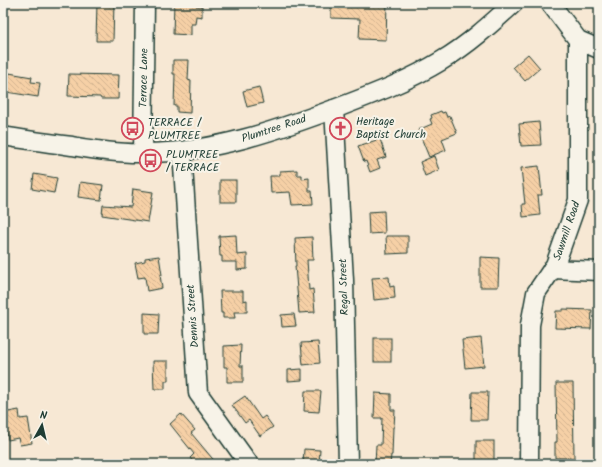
<svg xmlns="http://www.w3.org/2000/svg" width="602" height="467" font-family="Kalam,sans-serif">
	<style>
		.building { fill: url(#building-back-hatch); stroke: #1f3d34 }
		.lines { fill: none; stroke-linecap: round; stroke-linejoin: round }
		.minor-casing { stroke: #1f3d34; stroke-width: 21 }
		.minor { stroke: #f7f3e8; stroke-width: 18 }
		.labels { text-anchor: middle; dominant-baseline: central; stroke-width: 4; stroke-linejoin: round; paint-order: stroke }
		.street-label { font-size: 11px; fill: #1f3d34; stroke: #f7f3e8 }
		.poi-label { font-size: 11px; fill: #1f3d34; stroke: #f7f3e8; text-anchor: start }
	</style>
	<defs>
		<pattern id="building-back-hatch" width="6" height="6" patternUnits="userSpaceOnUse"><rect width="6" height="6" fill="#f6d0a6"/><path d="M-1 5l2 2M0 0l6 6M5-1l2 2" fill="none" stroke="#d2b490"/></pattern>
	</defs>
	<rect width="100%" height="100%" fill="#f7e8d4"/>
	<filter id="ink" filterUnits="userSpaceOnUse"><feTurbulence type="fractalNoise" baseFrequency=".025" numOctaves="2"/><feDisplacementMap in="SourceGraphic" scale="8" xChannelSelector="R" yChannelSelector="G"/><feConvolveMatrix kernelMatrix="1 2 1 2 8 2 1 2 1" color-interpolation-filters="sRGB"/></filter>
	<g filter="url(#ink)">
		<g class="building">
			<path d="M 97,3 L 114,3 L 113,41 L 96,41 Z"/>
			<path d="M 174,3 L 196,3 L 196,6 L 202,6 L 202,17 L 196,16 L 195,24 L 191,24 L 191,35 L 173,34 Z"/>
			<path d="M 331,3 L 387,3 L 386,40 L 359,39 L 360,19 L 331,18 Z"/>
			<path d="M 528,54 L 540,68 L 525,81 L 513,67 Z"/>
			<path d="M 173,60 L 189,60 L 188,80 L 191,81 L 190,113 L 177,112 L 177,106 L 174,106 L 175,74 L 173,74 Z"/>
			<path d="M 9,73 L 32,77 L 31,82 L 40,83 L 38,97 L 6,92 Z"/>
			<path d="M 69,74 L 119,75 L 118,99 L 101,99 L 100,97 L 68,96 Z"/>
			<path d="M 259,87 L 263,103 L 247,107 L 243,91 Z"/>
			<path d="M 441,111 L 442,113 L 445,112 L 447,117 L 450,116 L 457,133 L 442,139 L 446,150 L 429,157 L 418,130 L 432,124 L 430,119 L 432,118 L 431,115 Z"/>
			<path d="M 539,122 L 541,145 L 521,146 L 519,124 Z"/>
			<path d="M 380,139 L 386,157 L 377,160 L 380,168 L 370,172 L 366,161 L 364,162 L 358,146 Z"/>
			<path d="M 434,156 L 439,170 L 425,176 L 420,162 Z"/>
			<path d="M 539,166 L 542,195 L 538,195 L 540,215 L 523,217 L 522,204 L 525,204 L 521,168 Z"/>
			<path d="M 297,170 L 297,175 L 302,175 L 302,179 L 309,178 L 309,191 L 312,191 L 313,204 L 292,205 L 290,192 L 271,193 L 270,176 L 280,176 L 280,171 Z"/>
			<path d="M 34,174 L 57,178 L 54,193 L 32,189 Z"/>
			<rect x="220" y="180" width="16" height="22"/>
			<path d="M 80,182 L 103,185 L 101,200 L 78,197 Z"/>
			<path d="M 133,189 L 153,192 L 148,222 L 102,215 L 103,205 L 131,207 Z"/>
			<path d="M 384,211 L 385,233 L 369,234 L 368,212 Z"/>
			<path d="M 236,235 L 237,255 L 247,254 L 247,269 L 237,270 L 237,262 L 222,262 L 222,256 L 220,256 L 219,236 Z"/>
			<path d="M 386,236 L 408,236 L 408,253 L 387,254 Z"/>
			<path d="M 312,237 L 313,260 L 307,260 L 309,290 L 313,289 L 315,312 L 299,313 L 295,266 L 296,266 L 295,238 Z"/>
			<path d="M 159,256 L 162,275 L 160,275 L 162,288 L 147,291 L 145,277 L 138,278 L 135,263 L 145,261 L 145,258 Z"/>
			<path d="M 480,257 L 499,258 L 498,287 L 480,287 Z"/>
			<path d="M 389,277 L 390,287 L 394,286 L 395,298 L 374,300 L 372,278 Z"/>
			<path d="M 220,291 L 243,291 L 243,301 L 247,300 L 247,312 L 234,312 L 235,318 L 223,318 L 223,313 L 221,313 Z"/>
			<path d="M 563,309 L 592,310 L 591,329 L 555,328 L 556,311 L 563,311 Z"/>
			<path d="M 144,313 L 159,314 L 158,334 L 144,334 Z"/>
			<path d="M 294,314 L 296,326 L 282,327 L 281,315 Z"/>
			<rect x="374" y="338" width="17" height="24"/>
			<path d="M 481,338 L 484,366 L 465,368 L 462,340 Z"/>
			<path d="M 318,342 L 320,363 L 303,365 L 301,343 Z"/>
			<path d="M 241,345 L 240,366 L 243,366 L 243,382 L 227,382 L 227,367 L 224,367 L 224,346 Z"/>
			<path d="M 153,361 L 168,361 L 168,381 L 165,381 L 165,389 L 154,389 Z"/>
			<path d="M 302,369 L 302,380 L 288,381 L 288,370 Z"/>
			<path d="M 556,383 L 573,383 L 574,458 L 555,458 L 555,442 L 557,442 Z"/>
			<path d="M 305,391 L 321,391 L 319,412 L 304,411 Z"/>
			<path d="M 472,392 L 488,392 L 487,420 L 471,420 Z"/>
			<path d="M 375,393 L 391,394 L 391,410 L 395,410 L 394,427 L 393,427 L 392,455 L 391,455 L 390,464 L 375,464 L 376,445 L 381,445 L 382,418 L 374,418 Z"/>
			<path d="M 245,396 L 261,419 L 265,416 L 273,427 L 260,436 L 249,420 L 245,423 L 232,405 Z"/>
			<path d="M 19,410 L 20,419 L 28,418 L 32,443 L 20,445 L 18,438 L 8,440 L 3,413 Z"/>
			<path d="M 181,414 L 195,430 L 191,433 L 217,464 L 195,464 L 190,458 L 194,454 L 170,424 Z"/>
			<rect x="476" y="441" width="18" height="23"/>
			<path d="M 304,449 L 320,450 L 319,464 L 303,464 Z"/>
		</g>
		<g class="lines">
			<defs>
				<g id="minor">
					<path d="M 550,3 L 578,40 L 599,49"/>
					<path d="M 334,109 L 344,280 L 348,464"/>
					<path d="M 3,136 C 26,140 49,143 72,146 C 95,150 120,154 144,153 C 213,153 278,130 342,106 C 376,93 410,80 441,61 C 468,45 491,24 514,3"/>
					<path d="M 182,151 L 198,393 L 249,464"/>
					<path d="M 143,153 L 145,3"/>
					<path d="M 552,269 L 599,271"/>
					<path d="M 529,464 L 530,325 L 536,293 L 555,265 L 578,200 L 578,40"/>
				</g>
			</defs>
			<use href="#minor" class="minor-casing"/>
			<use href="#minor" class="minor"/>
		</g>
	</g>
	<defs>
		<symbol id="church-ring" viewBox="-11 -11 22 22"><circle r="9.5" fill="#f7f3e8" stroke="#d1495b" stroke-width="1.5"/><path d="M-1.2-6h2.4v3.5h3.3v2.4h-3.3V6h-2.4V-.1h-3.3v-2.4h3.3Z" fill="#d1495b"/></symbol>
		<symbol id="bus-ring" viewBox="-11 -11 22 22"><circle r="9.5" fill="#f7f3e8" stroke="#d1495b" stroke-width="1.5"/><path d="M-5-6H5V4H4V6H2V4H-2V6H-4V4H-5ZM-3.5-4V0h7V-4ZM-3.5 1.2v1.5H-2V1.2ZM2 1.2v1.5H3.5V1.2Z" fill="#d1495b"/></symbol>
	</defs>
	<g fill-rule="evenodd">
		<use href="#church-ring" x="328" y="116" width="25" height="25"/>
		<use href="#bus-ring" x="120" y="116" width="25" height="25"/>
		<use href="#bus-ring" x="138" y="148" width="25" height="25"/>
	</g>
	<g class="labels">
		<g class="street-label">
			<text transform="translate(144 78) rotate(-89)">Terrace Lane</text>
			<text transform="translate(274 129) rotate(-18)">Plumtree Road</text>
			<text transform="translate(567 231) rotate(-71)">Sawmill Road</text>
			<text transform="translate(344 287) rotate(-92)">Regal Street</text>
			<text transform="translate(193 316) rotate(-94)">Dennis Street</text>
		</g>
		<g class="poi-label">
			<text x="356" y="122">Heritage<tspan x="356" dy="13">Baptist Church</tspan></text>
			<text x="148" y="123">TERRACE /<tspan x="148" dy="13">PLUMTREE</tspan></text>
			<text x="166" y="155">PLUMTREE<tspan x="166" dy="13">/ TERRACE</tspan></text>
		</g>
	</g>
	<rect width="602" height="467" fill="none" stroke="#f7f3e8" stroke-width="16"/>
	<rect x="8" y="8" width="586" height="451" fill="none" stroke="#1f3d34" stroke-width="1.5" filter="url(#ink)"/>
	<g transform="translate(42 425) rotate(8)" stroke="#f7f3e8" stroke-width="3" paint-order="stroke">
	<path d="M0-3L7 15L0 10L-7 15Z" fill="#1f3d34"/>
	<text y="-6" font-size="11" font-weight="bold" text-anchor="middle" fill="#1f3d34">N</text>
	</g>
</svg>
